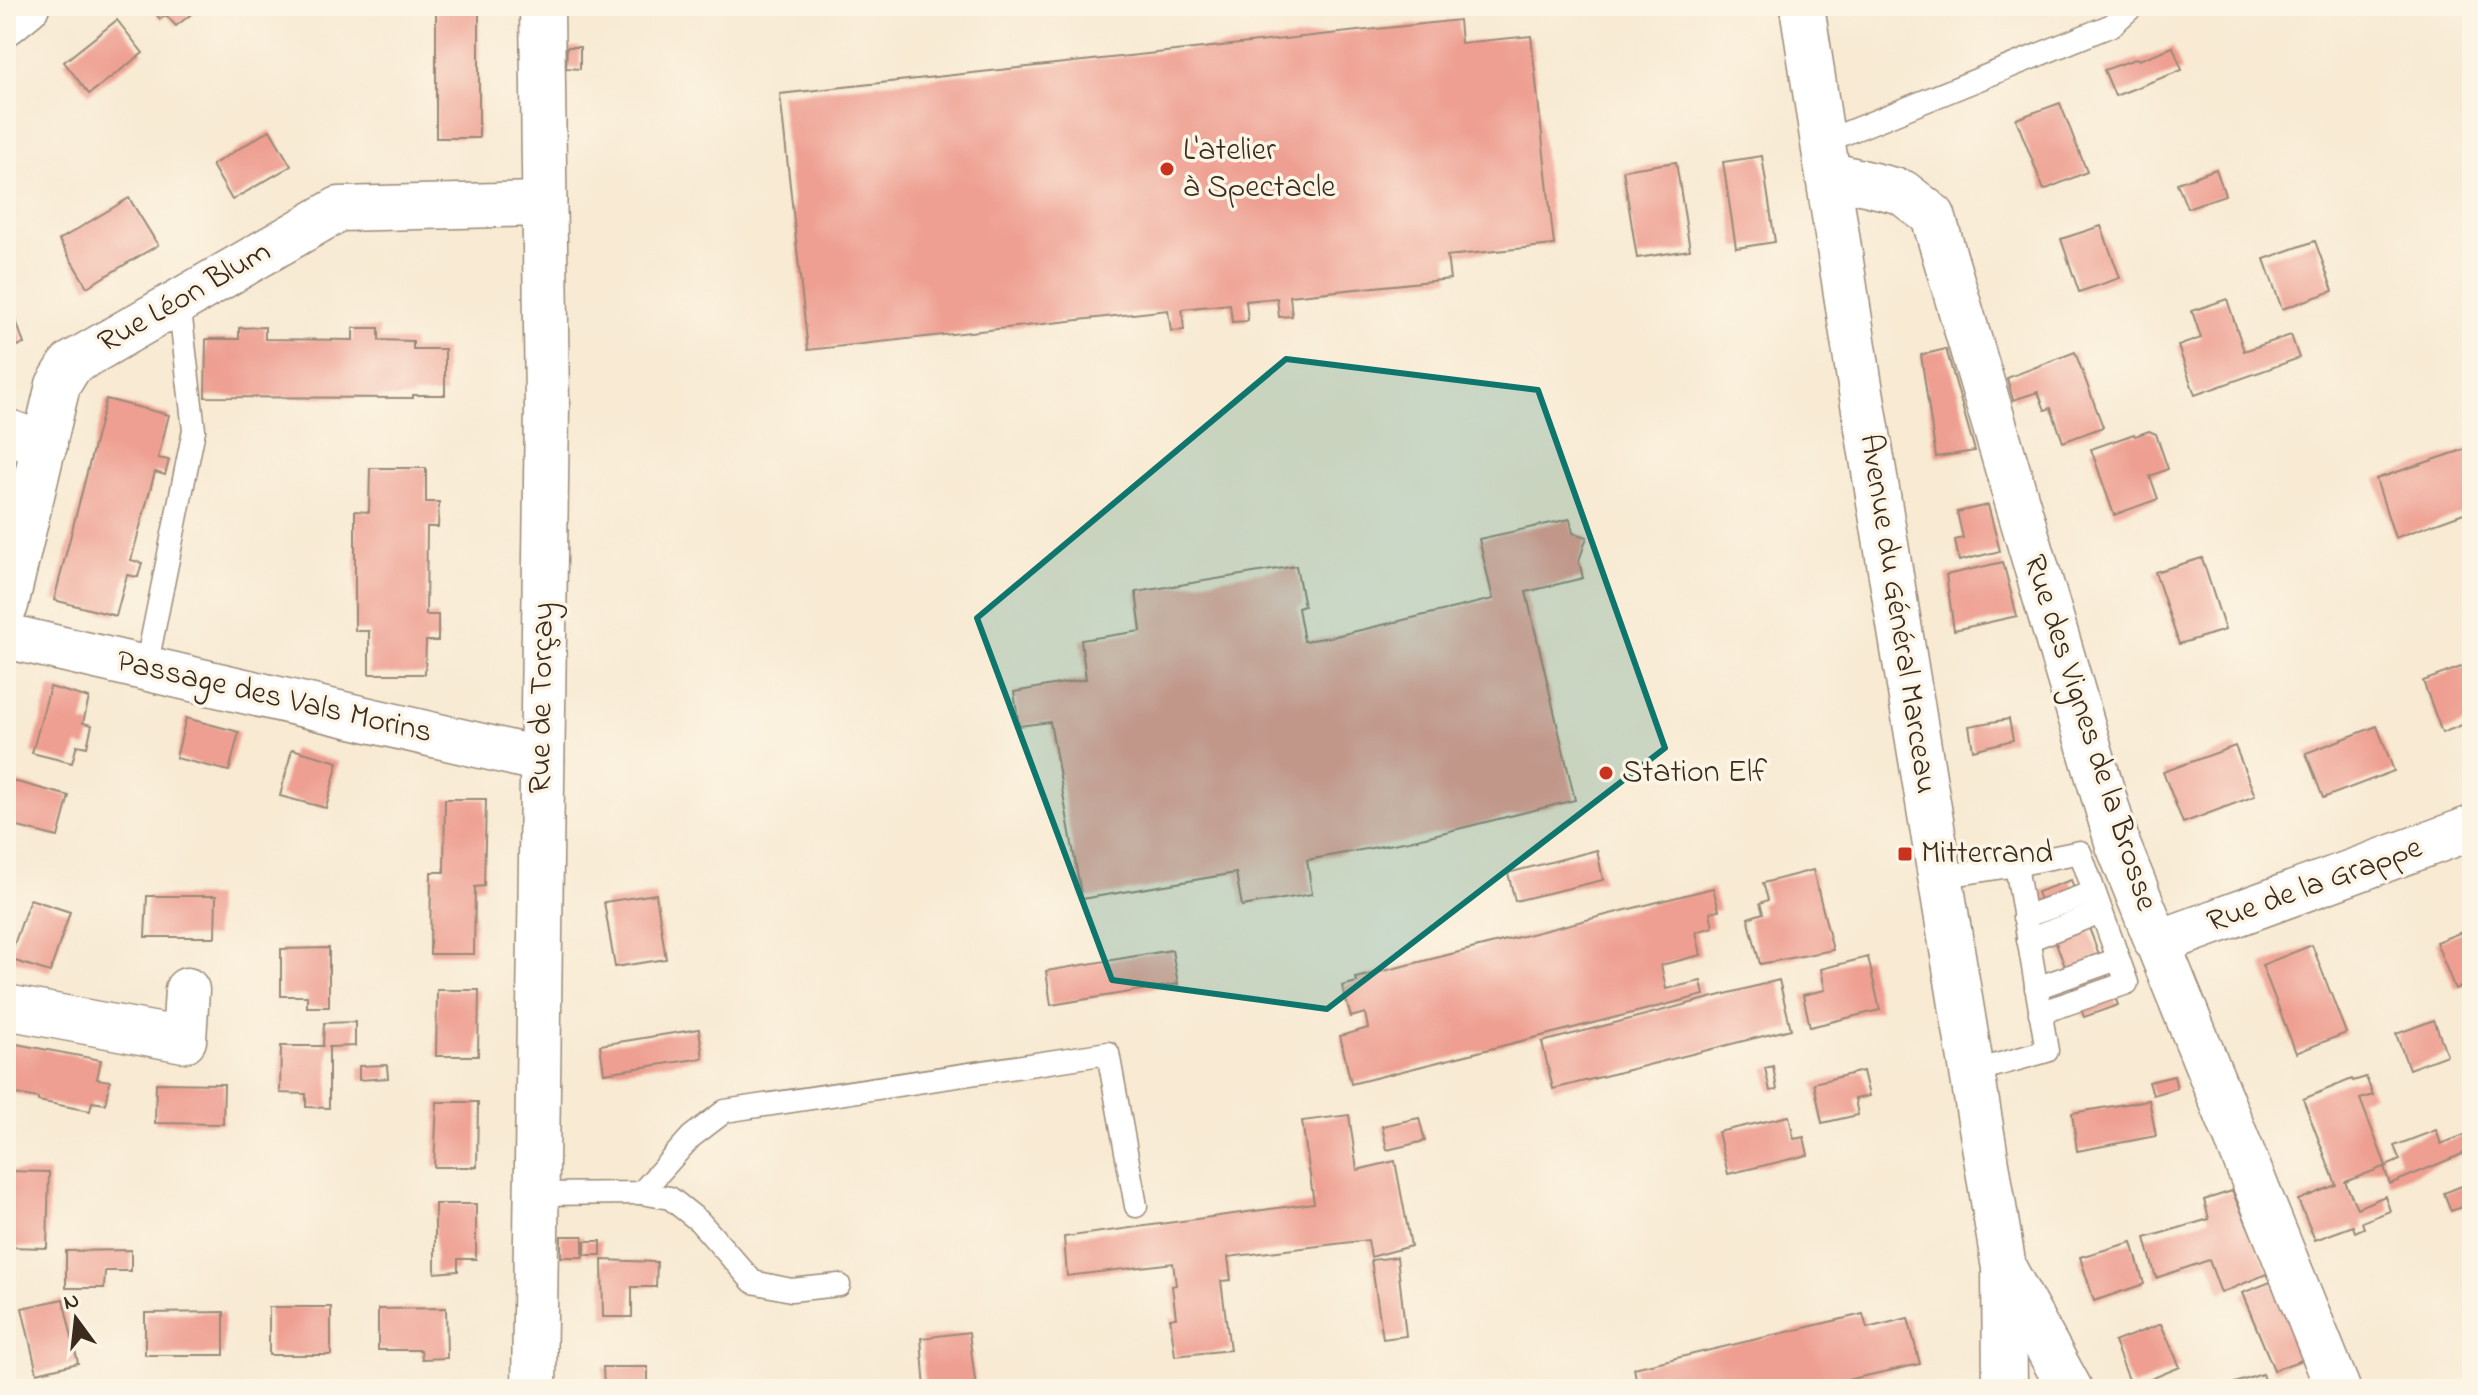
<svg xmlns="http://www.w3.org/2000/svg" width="2478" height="1395" font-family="'Indie Flower',sans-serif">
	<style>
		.building { fill: #ee9f91 }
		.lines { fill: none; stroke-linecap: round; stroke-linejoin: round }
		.lane-casing { stroke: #9a8a78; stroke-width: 25 }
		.street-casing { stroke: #9a8a78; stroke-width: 47 }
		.secondary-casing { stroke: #9a8a78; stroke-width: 47 }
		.lane { stroke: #fff; stroke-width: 22 }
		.street { stroke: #fff; stroke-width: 44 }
		.secondary { stroke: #fff; stroke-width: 44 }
		.marked { fill: #0f766e; fill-opacity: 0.2; stroke: #0f766e; stroke-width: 6; stroke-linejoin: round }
		.poi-dot { fill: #c8321e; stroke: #fcf5e5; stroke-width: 3 }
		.labels { text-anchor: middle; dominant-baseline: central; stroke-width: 7; stroke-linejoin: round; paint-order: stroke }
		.poi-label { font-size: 32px; fill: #3b2a1e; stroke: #fcf5e5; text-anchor: start }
		.street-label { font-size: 32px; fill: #3b2a1e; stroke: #fcf5e5 }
	</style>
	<rect width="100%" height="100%" fill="#fcf5e5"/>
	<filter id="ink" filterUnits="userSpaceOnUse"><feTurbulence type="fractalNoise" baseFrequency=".0125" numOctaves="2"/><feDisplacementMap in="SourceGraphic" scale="16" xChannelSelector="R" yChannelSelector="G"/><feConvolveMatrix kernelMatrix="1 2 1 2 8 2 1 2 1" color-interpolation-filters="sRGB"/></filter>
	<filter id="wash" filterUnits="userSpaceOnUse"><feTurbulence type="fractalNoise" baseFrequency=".006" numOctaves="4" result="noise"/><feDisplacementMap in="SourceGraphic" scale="32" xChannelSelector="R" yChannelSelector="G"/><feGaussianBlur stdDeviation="1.8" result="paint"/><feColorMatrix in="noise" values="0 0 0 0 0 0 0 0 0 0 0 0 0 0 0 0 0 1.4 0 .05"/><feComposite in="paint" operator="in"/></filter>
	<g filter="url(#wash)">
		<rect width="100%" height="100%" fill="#f8ead3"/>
		<g id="blocks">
			<g class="building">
				<path d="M 150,6 L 196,6 L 198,9 L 176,26 L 166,15 L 160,19 Z"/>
				<rect x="436" y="6" width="43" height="132"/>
				<path d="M 117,20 L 143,53 L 89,94 L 64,62 Z"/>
				<path d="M 1459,20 L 1461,43 L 1531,36 L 1554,245 L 1447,256 L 1450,279 L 1290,296 L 1292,316 L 1279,317 L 1277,298 L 1246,301 L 1248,321 L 1232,322 L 1230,304 L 1182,309 L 1184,330 L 1171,331 L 1168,310 L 808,350 L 780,94 Z"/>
				<path d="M 567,47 L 580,47 L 580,69 L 566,68 Z"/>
				<path d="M 2173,47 L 2182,70 L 2115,96 L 2104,70 L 2138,58 L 2139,60 Z"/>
				<path d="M 2060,103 L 2087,172 L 2044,190 L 2016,119 Z"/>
				<path d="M 270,130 L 291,166 L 232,200 L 212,165 Z"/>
				<path d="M 1762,156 L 1775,242 L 1736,248 L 1723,162 Z"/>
				<path d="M 1676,162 L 1690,250 L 1637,258 L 1623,170 Z"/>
				<path d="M 2216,169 L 2225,195 L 2187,208 L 2177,183 Z"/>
				<path d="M 129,198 L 158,245 L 87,287 L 59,240 Z"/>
				<path d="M 2101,226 L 2120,278 L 2079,292 L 2061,239 Z"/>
				<path d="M 2315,241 L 2333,291 L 2282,309 L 2264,259 Z"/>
				<path d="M 2227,299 L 2244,351 L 2291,335 L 2299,358 L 2195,395 L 2178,346 L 2201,338 L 2192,311 Z"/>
				<path d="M 11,305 L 24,344 L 6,349 L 6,306 Z"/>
				<path d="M 265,327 L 265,339 L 353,340 L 353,328 L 379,328 L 379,340 L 413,341 L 413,349 L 445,349 L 445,395 L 413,395 L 413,398 L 205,397 L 206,339 L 239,339 L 239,328 Z"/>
				<path d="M 1946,349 L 1975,451 L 1936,457 L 1921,355 Z"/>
				<path d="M 2075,352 L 2103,427 L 2063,442 L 2051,408 L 2045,410 L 2038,392 L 2013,400 L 2007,378 Z"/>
				<path d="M 106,399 L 169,415 L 158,458 L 169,460 L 165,475 L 155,472 L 131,560 L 142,563 L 138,577 L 127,575 L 116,616 L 54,600 Z"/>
				<path d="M 2149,431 L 2156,434 L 2168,469 L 2150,476 L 2158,499 L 2114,515 L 2091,449 L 2134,434 L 2135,436 Z"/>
				<path d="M 2472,447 L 2472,510 L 2395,538 L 2376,479 Z"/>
				<path d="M 370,468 L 426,468 L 426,502 L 439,502 L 438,527 L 427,527 L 426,615 L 438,615 L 438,641 L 426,641 L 425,674 L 369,674 L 369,631 L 355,631 L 355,511 L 369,512 Z"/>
				<path d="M 1988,505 L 2000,551 L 1959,561 L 1955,540 L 1963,538 L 1957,512 Z"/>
				<path d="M 1570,519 L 1573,533 L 1587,537 L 1579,561 L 1583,578 L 1526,592 L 1575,800 L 1409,841 L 1307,860 L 1312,894 L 1242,906 L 1236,873 L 1082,899 L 1050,722 L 1019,726 L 1014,692 L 1086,679 L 1081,640 L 1141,631 L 1136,592 L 1296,566 L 1304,606 L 1298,608 L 1304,641 L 1331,637 L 1493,599 L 1479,539 Z"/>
				<path d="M 2202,558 L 2225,630 L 2179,644 L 2155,572 Z"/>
				<path d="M 2003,562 L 2017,616 L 1954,630 L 1946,575 Z"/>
				<path d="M 2472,663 L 2472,721 L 2442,733 L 2423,681 Z"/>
				<path d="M 50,687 L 89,698 L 83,723 L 92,725 L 87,747 L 77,745 L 72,763 L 32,753 Z"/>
				<path d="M 186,718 L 239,732 L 229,771 L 176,758 Z"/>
				<path d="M 2009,719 L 2013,740 L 1973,750 L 1969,726 Z"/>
				<path d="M 2377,726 L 2394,771 L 2323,798 L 2306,753 Z"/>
				<path d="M 2235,746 L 2255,796 L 2183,823 L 2163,772 Z"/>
				<path d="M 292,749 L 338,762 L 326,808 L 280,796 Z"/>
				<path d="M 6,779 L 69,796 L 58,837 L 6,824 Z"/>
				<path d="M 445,799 L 486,799 L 484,886 L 475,887 L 474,954 L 430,954 L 431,872 L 444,872 Z"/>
				<path d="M 1597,850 L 1603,880 L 1515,901 L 1508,873 Z"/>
				<path d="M 1813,870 L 1833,950 L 1760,964 L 1748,918 L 1763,913 L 1760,903 L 1768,900 L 1763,883 Z"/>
				<path d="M 2071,880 L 2118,1005 L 2084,1017 L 2037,892 Z"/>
				<path d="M 1713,888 L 1719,910 L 1710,912 L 1713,927 L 1696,932 L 1701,955 L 1661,965 L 1666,989 L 1701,981 L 1704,995 L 1351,1084 L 1340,1036 L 1368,1028 L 1365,1013 L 1351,1017 L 1342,986 L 1357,982 L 1356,978 Z"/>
				<path d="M 656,894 L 666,959 L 615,967 L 604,902 Z"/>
				<path d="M 147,896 L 216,896 L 215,937 L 145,937 Z"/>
				<path d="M 30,899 L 70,912 L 50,972 L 9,959 Z"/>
				<path d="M 2472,928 L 2472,983 L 2455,989 L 2436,942 Z"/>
				<path d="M 2312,945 L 2346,1033 L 2296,1053 L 2262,965 Z"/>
				<path d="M 329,948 L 329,1007 L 307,1007 L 307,996 L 281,996 L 281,949 Z"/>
				<path d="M 1172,950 L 1178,984 L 1051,1005 L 1046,971 Z"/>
				<path d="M 1868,957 L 1880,1010 L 1810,1027 L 1803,995 L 1825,990 L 1821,969 Z"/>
				<path d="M 1779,980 L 1791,1029 L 1553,1089 L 1542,1042 Z"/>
				<path d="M 437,990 L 479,990 L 478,1056 L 436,1056 Z"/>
				<path d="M 2434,1020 L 2447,1055 L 2409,1069 L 2396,1034 Z"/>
				<path d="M 355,1022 L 355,1046 L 329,1047 L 329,1108 L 306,1107 L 306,1094 L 280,1093 L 281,1046 L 323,1046 L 324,1023 Z"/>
				<path d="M 699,1029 L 703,1058 L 604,1073 L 600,1045 Z"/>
				<path d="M 6,1042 L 101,1060 L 97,1079 L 110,1081 L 105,1104 L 92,1102 L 90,1111 L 38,1101 L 38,1098 L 6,1092 Z"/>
				<path d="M 387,1065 L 388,1078 L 359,1080 L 359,1066 Z"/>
				<path d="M 1773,1066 L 1777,1090 L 1770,1091 L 1765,1068 Z"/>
				<path d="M 1863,1071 L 1869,1096 L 1855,1099 L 1858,1115 L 1822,1123 L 1814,1083 Z"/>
				<path d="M 2174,1076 L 2177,1088 L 2153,1095 L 2149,1082 Z"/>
				<path d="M 2366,1077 L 2373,1095 L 2360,1099 L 2386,1166 L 2345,1182 L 2357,1208 L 2385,1196 L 2390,1211 L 2362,1222 L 2364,1228 L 2355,1232 L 2353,1226 L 2315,1240 L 2298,1200 L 2336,1185 L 2303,1099 L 2352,1079 L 2353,1081 Z"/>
				<path d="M 156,1083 L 224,1084 L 223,1124 L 155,1123 Z"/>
				<path d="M 2149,1100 L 2156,1136 L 2077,1151 L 2072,1113 Z"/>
				<path d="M 437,1102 L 478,1102 L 477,1167 L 434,1167 Z"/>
				<path d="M 1349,1115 L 1357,1170 L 1395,1161 L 1411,1246 L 1371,1257 L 1368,1240 L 1228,1257 L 1231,1280 L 1221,1281 L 1230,1350 L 1175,1356 L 1170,1318 L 1176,1318 L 1172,1286 L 1176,1285 L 1173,1263 L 1067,1276 L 1064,1237 L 1314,1203 L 1302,1121 Z"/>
				<path d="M 1789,1116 L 1794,1139 L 1804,1137 L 1808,1155 L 1728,1174 L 1718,1132 Z"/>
				<path d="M 1419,1118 L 1425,1141 L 1387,1150 L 1382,1126 Z"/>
				<path d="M 2436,1130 L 2441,1144 L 2472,1132 L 2472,1150 L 2390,1184 L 2384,1167 L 2400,1160 L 2394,1146 Z"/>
				<path d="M 7,1171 L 49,1172 L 47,1248 L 7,1247 Z"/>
				<path d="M 2472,1182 L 2472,1203 L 2451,1211 L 2444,1193 Z"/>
				<path d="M 2232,1191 L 2269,1273 L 2221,1293 L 2209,1260 L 2156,1278 L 2145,1238 L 2209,1219 L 2204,1200 Z"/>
				<path d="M 435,1204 L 476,1204 L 476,1259 L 458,1259 L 458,1271 L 435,1273 Z"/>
				<rect x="561" y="1236" width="22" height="21"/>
				<rect x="585" y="1241" width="16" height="14"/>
				<path d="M 2132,1242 L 2144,1284 L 2094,1301 L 2080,1257 Z"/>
				<path d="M 131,1250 L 131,1271 L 105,1271 L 104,1288 L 66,1288 L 66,1251 Z"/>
				<path d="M 1397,1257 L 1406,1336 L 1383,1339 L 1371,1260 Z"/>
				<path d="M 602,1260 L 657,1262 L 656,1287 L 632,1287 L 632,1317 L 603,1317 Z"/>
				<path d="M 2273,1281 L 2305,1359 L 2274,1370 L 2242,1293 Z"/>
				<path d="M 63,1299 L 78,1363 L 37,1373 L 22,1308 Z"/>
				<rect x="269" y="1307" width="62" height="48"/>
				<path d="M 446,1308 L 447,1358 L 422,1359 L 421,1350 L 378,1350 L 378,1309 Z"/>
				<path d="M 224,1312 L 224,1355 L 145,1355 L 145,1313 Z"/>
				<path d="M 1863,1314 L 1867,1328 L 1908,1318 L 1920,1364 L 1806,1389 L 1638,1389 L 1634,1368 Z"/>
				<path d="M 2161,1324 L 2180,1367 L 2132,1387 L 2114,1342 Z"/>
				<path d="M 969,1332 L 976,1389 L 925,1389 L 921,1338 Z"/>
				<path d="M 603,1367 L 648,1367 L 648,1389 L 604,1389 Z"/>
				<path d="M 2262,1374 L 2267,1389 L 2220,1389 L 2220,1388 Z"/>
			</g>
		</g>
	</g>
	<g filter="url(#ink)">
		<use href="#blocks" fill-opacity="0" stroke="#9a8a78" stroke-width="2"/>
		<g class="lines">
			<defs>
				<g id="lane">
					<path d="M 1824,142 L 2112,25 L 2133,6"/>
					<path d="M 146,668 L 194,430 L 179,301"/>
					<path d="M 2016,865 L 2080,852 L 2127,983 L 2040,1013"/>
					<path d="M 1940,877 L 2016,865 L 2047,1051 L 1972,1072"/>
					<path d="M 2024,917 L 2094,892"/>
					<path d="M 2028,940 L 2101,912"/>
					<path d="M 2036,988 L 2118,959"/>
					<path d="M 641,1193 L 670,1198 L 699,1221 L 753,1282 L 791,1290 L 839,1285"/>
					<path d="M 537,1194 L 641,1193 L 691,1137 L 725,1111 L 1108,1053 L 1136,1206"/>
				</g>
				<g id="street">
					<path d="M 6,23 L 27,6"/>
					<path d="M 1829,174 L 1902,192 L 1933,216 L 2118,845 L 2338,1389"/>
					<path d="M 6,431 L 45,445"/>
					<path d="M 6,605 L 58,385 L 71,364 L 339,209 L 544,204"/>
					<path d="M 6,636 L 542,760"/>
					<path d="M 2157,943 L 2472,828"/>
					<path d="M 6,1007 L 184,1040 L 187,990"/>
				</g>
				<g id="secondary">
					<path d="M 1802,6 L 1859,379 L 2004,1268 L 2005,1389"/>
					<path d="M 2006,1272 L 2070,1389"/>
					<path d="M 534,1389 L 547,406 L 542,6"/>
				</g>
			</defs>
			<use href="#lane" class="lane-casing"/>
			<use href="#street" class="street-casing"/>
			<use href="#secondary" class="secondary-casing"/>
			<use href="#lane" class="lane"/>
			<use href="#street" class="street"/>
			<use href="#secondary" class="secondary"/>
		</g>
	</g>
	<path class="marked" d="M 1286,359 L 1538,390 L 1665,748 L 1327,1009 L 1112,980 L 977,618 Z"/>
	<g class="poi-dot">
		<circle cx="1167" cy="169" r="8"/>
		<circle cx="1606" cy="773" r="8"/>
		<rect x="1897" y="846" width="16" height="16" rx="4"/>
	</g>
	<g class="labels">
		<g class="poi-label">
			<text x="1183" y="151">L'atelier<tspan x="1183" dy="37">à Spectacle</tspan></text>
			<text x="1622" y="773">Station Elf</text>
			<text x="1921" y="854">Mitterrand</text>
		</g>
		<g class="street-label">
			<text transform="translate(185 298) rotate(-30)">Rue Léon Blum</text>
			<text transform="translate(1897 614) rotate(81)">Avenue du Général Marceau</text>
			<text transform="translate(274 698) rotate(13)">Passage des Vals Morins</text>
			<text transform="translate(543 698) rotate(-89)">Rue de Torçay</text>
			<text transform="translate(2089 733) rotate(72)">Rue des Vignes de la Brosse</text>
			<text transform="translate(2315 886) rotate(-20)">Rue de la Grappe</text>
		</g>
	</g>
	<rect width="2478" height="1395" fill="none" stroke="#fcf5e5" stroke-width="32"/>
	<g transform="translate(76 1319) rotate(345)" stroke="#fcf5e5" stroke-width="6" paint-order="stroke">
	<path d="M0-6L14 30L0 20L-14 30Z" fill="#3b2a1e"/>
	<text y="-12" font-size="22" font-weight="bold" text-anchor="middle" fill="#3b2a1e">N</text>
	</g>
</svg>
